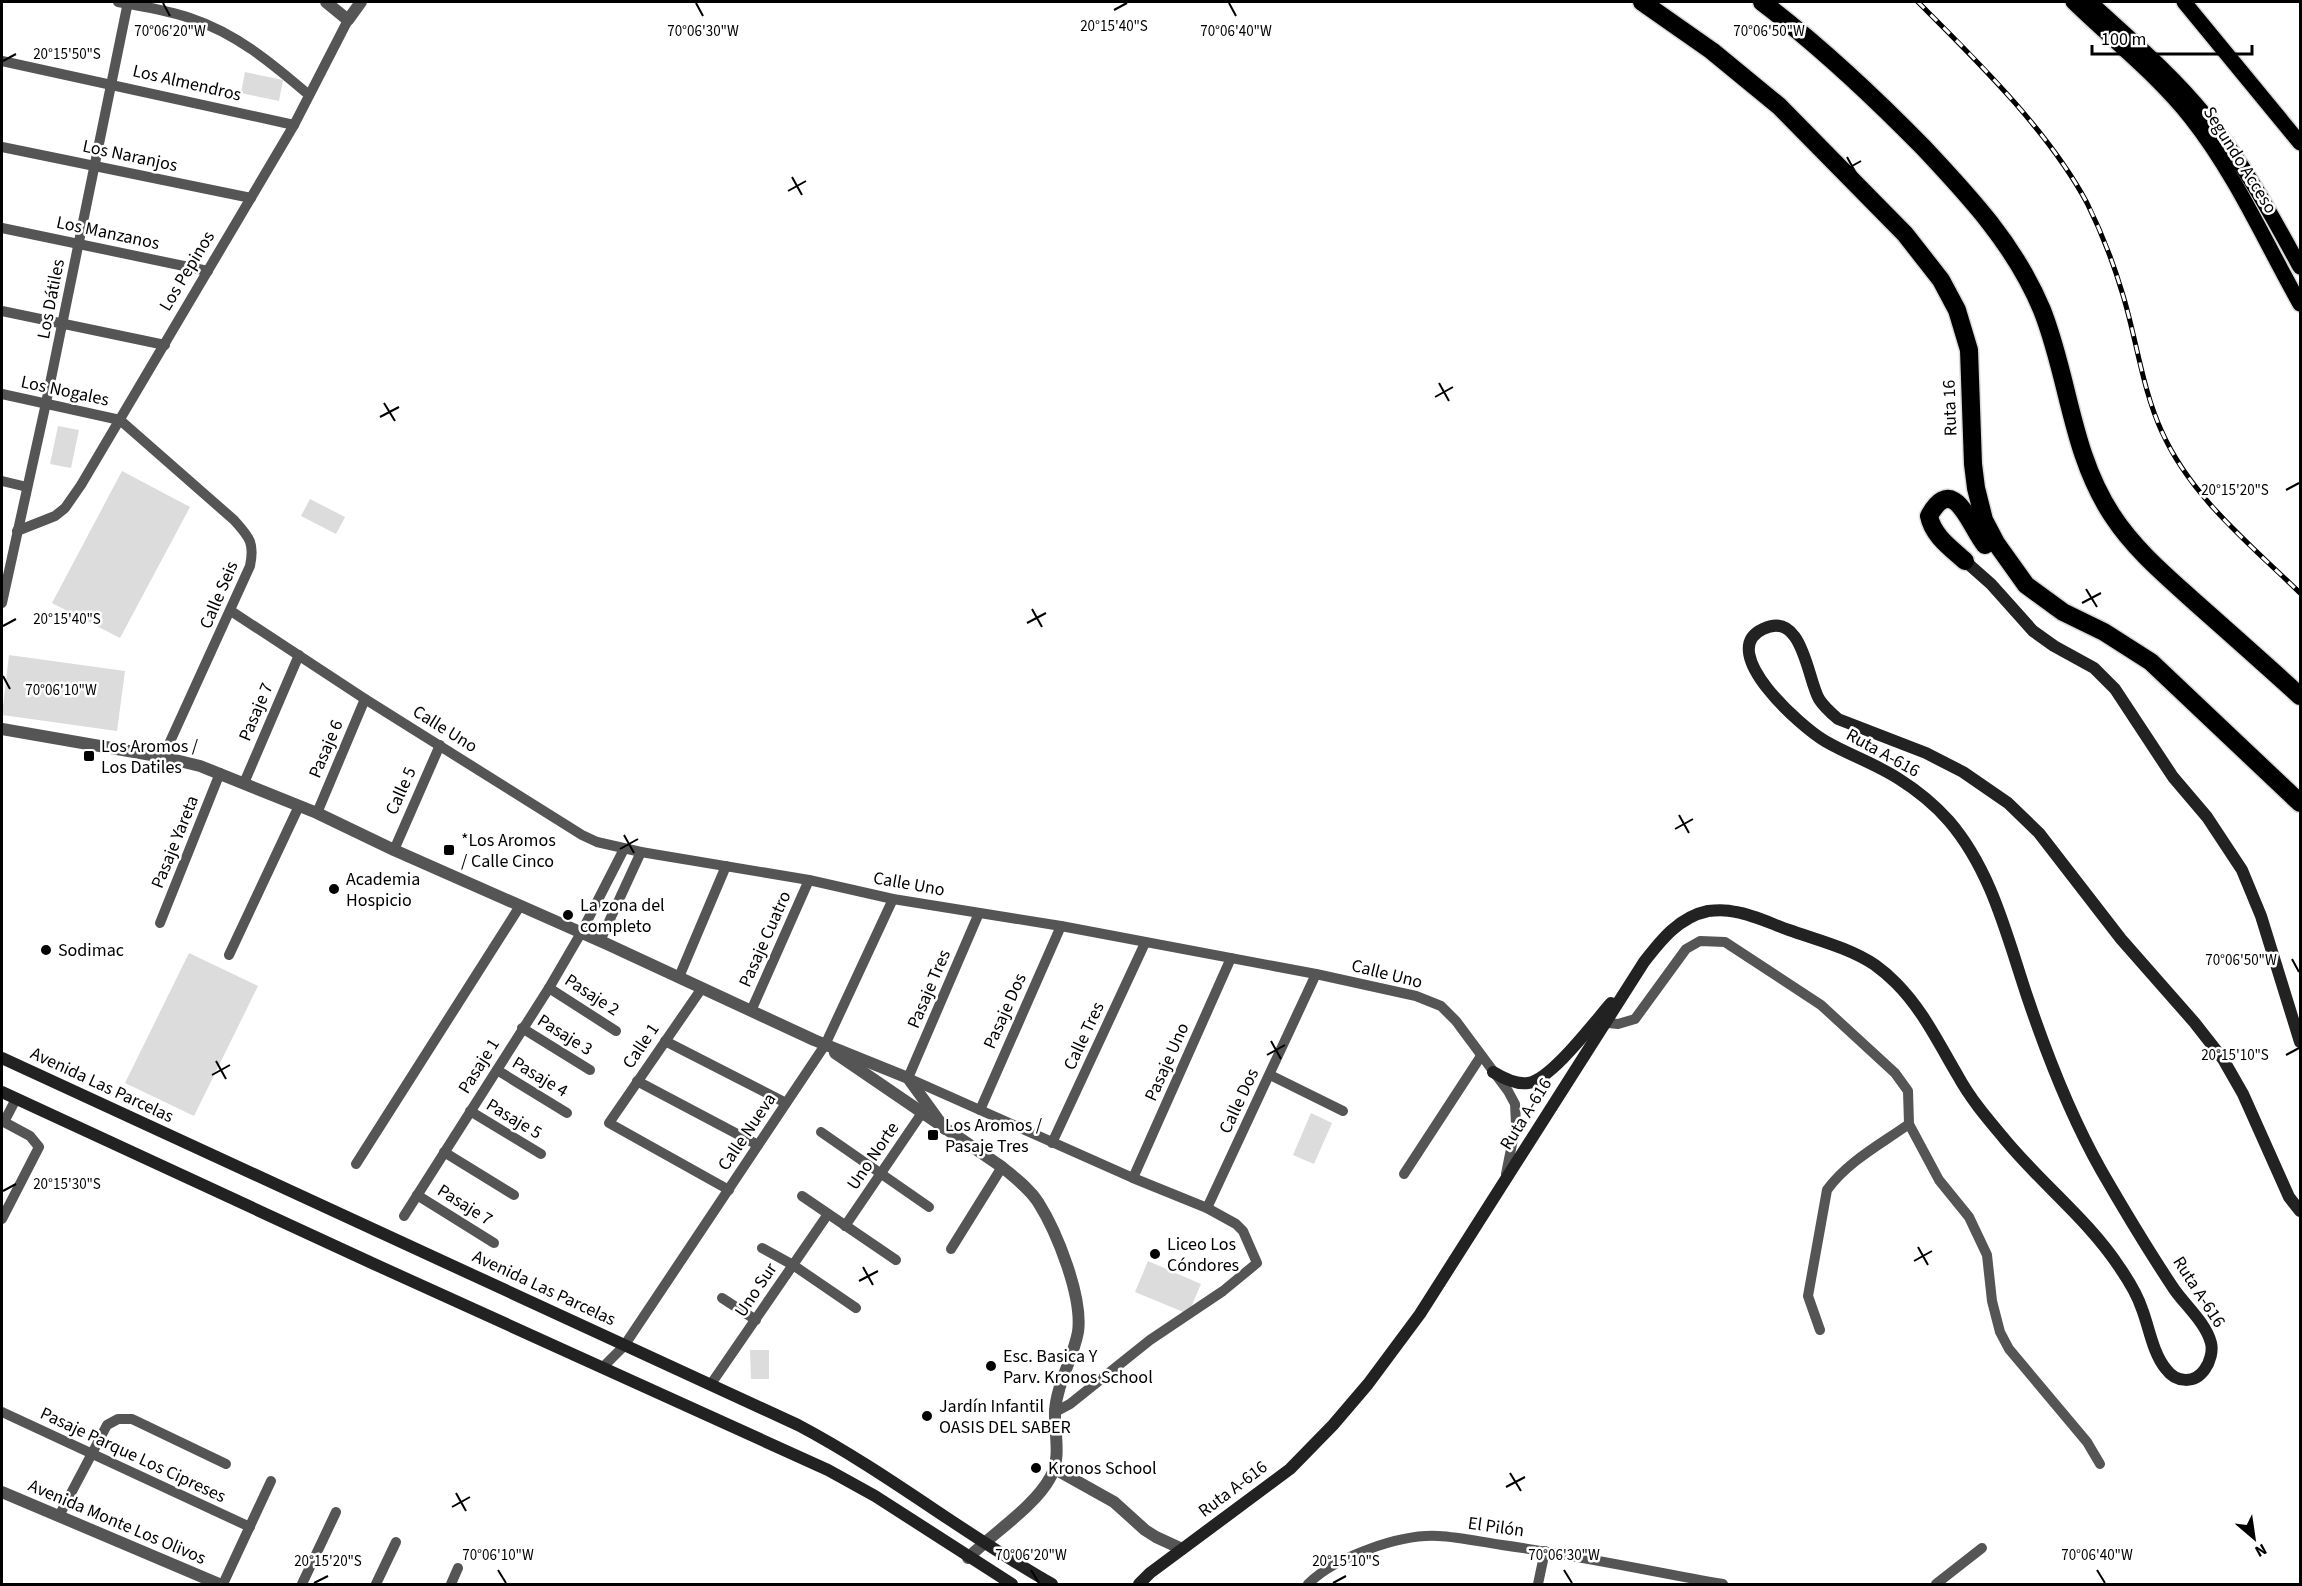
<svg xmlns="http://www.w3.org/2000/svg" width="2302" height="1586" font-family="'Source Sans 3',sans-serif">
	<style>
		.green { fill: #dcdcdc }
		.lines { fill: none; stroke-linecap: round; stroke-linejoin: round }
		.primary-casing { stroke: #dbdbdb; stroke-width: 18 }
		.motorway-casing { stroke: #dbdbdb; stroke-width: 21 }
		.minor { stroke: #555; stroke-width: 10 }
		.tertiary { stroke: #555; stroke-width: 12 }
		.secondary { stroke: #222; stroke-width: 12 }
		.primary { stroke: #000; stroke-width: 15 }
		.motorway { stroke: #000; stroke-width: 18 }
		.rail-casing { stroke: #000; stroke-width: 5 }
		.rail { stroke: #fff; stroke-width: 3; stroke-dasharray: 9; stroke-linecap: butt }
		.ticks { fill: none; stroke: #000; stroke-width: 2 }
		.poi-dot { fill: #000; stroke: #fff; stroke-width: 2 }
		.labels { text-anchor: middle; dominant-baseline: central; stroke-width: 5; stroke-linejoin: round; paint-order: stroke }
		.street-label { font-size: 18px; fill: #000; stroke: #fff }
		.poi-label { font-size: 18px; fill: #000; stroke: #fff; text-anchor: start }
		.ticks-label { font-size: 15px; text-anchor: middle; fill: #000; stroke: #fff; stroke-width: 5; stroke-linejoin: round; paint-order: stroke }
	</style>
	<rect width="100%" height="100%" fill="#fff"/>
	<g class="green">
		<path d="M 245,72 L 283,80 L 279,101 L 241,93 Z"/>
		<path d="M 58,426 L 79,430 L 71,468 L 50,464 Z"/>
		<path d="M 122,471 L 190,507 L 120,638 L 52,603 Z"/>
		<path d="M 310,499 L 345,517 L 336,534 L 301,516 Z"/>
		<path d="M 9,655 L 125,671 L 117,731 L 2,715 Z"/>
		<path d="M 189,953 L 258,986 L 194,1116 L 125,1083 Z"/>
		<path d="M 1311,1113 L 1332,1123 L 1314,1164 L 1293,1155 Z"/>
		<path d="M 1148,1261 L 1201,1284 L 1188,1314 L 1135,1292 Z"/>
		<path d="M 750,1350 L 769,1350 L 769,1379 L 751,1379 Z"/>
	</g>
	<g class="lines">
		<defs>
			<g id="primary">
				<path d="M 2073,2 C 2113,41 2156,74 2191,118 C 2236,175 2265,242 2300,304"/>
				<path d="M 2090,2 C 2129,38 2171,73 2205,115 C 2243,162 2271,214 2300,267"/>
				<path d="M 2184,2 L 2300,143"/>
			</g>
			<g id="motorway">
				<path d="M 1642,2 L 1712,51 L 1779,106 L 1905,234 L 1941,280 L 1957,310 L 1969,350 L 1973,464 L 1976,488 L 1984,520 L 1996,543 L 2026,585 L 2063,612 L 2104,632 L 2151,662 L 2300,803"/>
				<path d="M 1762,2 C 1820,46 1872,95 1923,147 C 1970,197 2015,245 2042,310 C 2069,378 2071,453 2112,515 C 2134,549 2165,575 2196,603 C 2231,634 2266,665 2300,696"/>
				<path d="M 1965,561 C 1951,548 1933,536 1929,516 C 1954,471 1970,527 1985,545"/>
			</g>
		</defs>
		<use href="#primary" class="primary-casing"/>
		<use href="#motorway" class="motorway-casing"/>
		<g class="minor">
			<path d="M 118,2 C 142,6 167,10 190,18 C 236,33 273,64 309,95"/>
			<path d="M 2,61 L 294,125"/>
			<path d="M 2,147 L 251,198"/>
			<path d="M 2,228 L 208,271"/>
			<path d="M 2,311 L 165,345"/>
			<path d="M 2,394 L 120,420 L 234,520 C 249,537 255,542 250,566 L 163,757"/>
			<path d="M 2,481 L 27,487"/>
			<path d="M 17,531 L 55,516 L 65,508 L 81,485 L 294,125 L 348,20"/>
			<path d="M 2,603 L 46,403 L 128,2"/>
			<path d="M 231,611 L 365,699 L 582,835 L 597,842 L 641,852 L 809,880 L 893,899 L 1061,926 L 1316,974 L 1416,996 L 1441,1006 L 1456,1021 L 1508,1091 L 1515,1104 L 1516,1124 L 1506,1174"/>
			<path d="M 244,783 L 299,655"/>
			<path d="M 317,813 L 365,699"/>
			<path d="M 394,850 L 440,745"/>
			<path d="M 979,913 L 908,1078 L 1133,1178 L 1207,1208 L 1236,1224 L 1243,1231 L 1257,1263 L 1223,1291 L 1150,1340 L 1070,1404 L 1055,1412"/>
			<path d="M 160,923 L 220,773"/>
			<path d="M 600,941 L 641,852"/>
			<path d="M 229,955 L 299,806"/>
			<path d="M 679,977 L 726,866"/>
			<path d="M 549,988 L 616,1031"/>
			<path d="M 702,988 L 609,1123 L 729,1190"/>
			<path d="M 751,1011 L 809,880"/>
			<path d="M 1599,1022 L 1618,1024 L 1635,1019 L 1686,949 L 1700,941 L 1725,942 L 1821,1005 L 1895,1073 L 1908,1091 L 1909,1124 L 1939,1180 L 1969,1217 L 1987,1255 L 1992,1301 L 2000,1332 L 2009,1349 L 2087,1442 L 2100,1464"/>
			<path d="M 522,1028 L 590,1070"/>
			<path d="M 665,1041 L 786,1103"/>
			<path d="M 497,1070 L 567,1113"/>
			<path d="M 1270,1075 L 1343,1111"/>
			<path d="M 637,1081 L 758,1145"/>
			<path d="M 980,1110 L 1061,926"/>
			<path d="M 470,1111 L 541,1154"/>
			<path d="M 821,1132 L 929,1207"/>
			<path d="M 1052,1143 L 1145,943"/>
			<path d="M 444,1152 L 514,1195"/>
			<path d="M 356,1164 L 520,906"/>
			<path d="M 1404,1174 L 1481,1056"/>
			<path d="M 1133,1178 L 1231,958"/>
			<path d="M 417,1195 L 494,1243"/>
			<path d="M 802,1196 L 896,1260"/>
			<path d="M 1207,1208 L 1316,974"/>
			<path d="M 404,1216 L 549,988 L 581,933 L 624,849"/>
			<path d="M 2,1219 L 39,1147 L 30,1136 L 4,1122 L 16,1099"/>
			<path d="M 845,1226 L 926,1107"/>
			<path d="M 762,1248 L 793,1265 L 856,1308"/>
			<path d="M 951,1249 L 1002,1167"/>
			<path d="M 722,1298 L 756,1320"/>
			<path d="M 1820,1330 L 1808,1296 L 1827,1190 C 1847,1162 1881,1144 1909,1124"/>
			<path d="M 602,1368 L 624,1346 L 825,1045 L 893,899"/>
			<path d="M 711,1384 L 828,1214"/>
			<path d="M 2,1412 L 250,1527"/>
			<path d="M 59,1516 L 107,1425 L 118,1419 L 132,1419 L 226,1464"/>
			<path d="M 223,1584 L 271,1481"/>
			<path d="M 302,1584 L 336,1512"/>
			<path d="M 376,1584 L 396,1542"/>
			<path d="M 451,1584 L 458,1568"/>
			<path d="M 1308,1584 C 1335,1557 1400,1534 1438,1536 C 1460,1537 1481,1542 1502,1545 C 1576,1555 1649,1571 1723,1584"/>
			<path d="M 1538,1584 L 1545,1551"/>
			<path d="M 1936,1584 L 1982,1548"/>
		</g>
		<g class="tertiary">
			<path d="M 326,2 L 348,20 L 361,2"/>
			<path d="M 2,729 L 163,757 L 200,766 L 317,813 L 394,850 L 607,944 L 814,1040 L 908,1078 L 945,1129"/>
			<path d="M 835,1053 L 1002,1167 C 1015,1178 1029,1188 1038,1202 C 1057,1232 1083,1297 1078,1332 C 1073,1359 1057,1383 1055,1411 C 1054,1433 1062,1458 1050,1478 C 1034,1507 993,1533 968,1558"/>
			<path d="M 1055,1469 L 1114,1502 L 1145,1530 L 1156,1537 L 1182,1549"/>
			<path d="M 2,1492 L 219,1584"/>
		</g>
		<g class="secondary">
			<path d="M 1965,561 L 1991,584 L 2033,631 L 2054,646 L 2094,668 L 2115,689 L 2173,777 L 2207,817 L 2242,870 L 2261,916 L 2300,1042"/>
			<path d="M 2,1058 L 798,1425 C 887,1472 965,1535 1052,1584"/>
			<path d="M 1493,1072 C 1503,1078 1516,1085 1528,1083 C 1551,1080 1595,1021 1611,1003"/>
			<path d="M 2,1092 L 374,1264 L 828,1470 L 875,1496 L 1012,1584"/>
			<path d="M 1139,1584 L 1150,1573 L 1290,1469 L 1333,1425 L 1368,1384 L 1420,1314 L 1644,962 C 1661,940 1679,917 1708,911 C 1717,910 1728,910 1736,912 C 1754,915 1772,924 1789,930 C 1817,940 1850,948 1875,965 C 1882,970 1890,977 1896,983 C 1923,1010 1939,1044 1958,1076 C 1970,1098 1986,1117 2002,1136 C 2039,1182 2088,1219 2120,1268 C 2129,1281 2137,1294 2142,1309 C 2149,1327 2153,1354 2166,1369 C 2176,1383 2195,1384 2205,1369 C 2210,1362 2213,1351 2211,1343 C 2206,1323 2185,1305 2174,1289 C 2148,1250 2124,1210 2101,1170 C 2070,1115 2048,1058 2028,999 C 2007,937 1992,871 1949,821 C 1935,805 1918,791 1899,779 C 1876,764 1849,755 1825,741 C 1802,728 1715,651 1763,629 C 1803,610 1807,678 1819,699 C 1824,707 1831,713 1838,719 L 1926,753 L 1963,772 L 2008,803 L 2039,833 L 2121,939 L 2194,1022 L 2223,1059 L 2243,1094 L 2289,1197 L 2300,1211"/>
		</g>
		<use href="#primary" class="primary"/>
		<use href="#motorway" class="motorway"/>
		<defs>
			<path id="rail" d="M 1918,2 C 1976,60 2048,130 2087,203 C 2101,231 2113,262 2122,292 C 2136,336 2142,389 2162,432 C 2191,497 2251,545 2300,593"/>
		</defs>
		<use href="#rail" class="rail-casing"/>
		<use href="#rail" class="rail"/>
	</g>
	<path class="ticks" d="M 163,3 L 170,16M 696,3 L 703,16M 1229,3 L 1236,16M 1762,3 L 1769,16M 1114,10 L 1127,3M 3,61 L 16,54M 1847,157 L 1857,175M 1843,171 L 1861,161M 792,177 L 802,195M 788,191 L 806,181M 1439,383 L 1449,401M 1435,397 L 1453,387M 384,403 L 395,421M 380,417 L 399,407M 2286,490 L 2299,483M 2086,589 L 2097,607M 2082,603 L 2101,593M 1032,609 L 1042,627M 1027,623 L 1046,613M 3,626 L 16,619M 3,676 L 10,689M 1679,815 L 1689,833M 1675,829 L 1693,819M 624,835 L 634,853M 620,849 L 638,839M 2292,959 L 2299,972M 1271,1041 L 1281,1059M 1267,1055 L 1285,1045M 2286,1055 L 2299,1048M 216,1061 L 226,1079M 212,1075 L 230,1065M 3,1191 L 16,1184M 1918,1247 L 1928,1265M 1914,1261 L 1932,1251M 863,1267 L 873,1285M 859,1281 L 878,1271M 1510,1473 L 1521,1491M 1506,1487 L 1525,1477M 456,1493 L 466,1511M 452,1507 L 470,1497M 498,1570 L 506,1583M 1031,1570 L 1039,1583M 1564,1570 L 1572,1583M 2097,1570 L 2105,1583M 314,1583 L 328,1576M 1333,1583 L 1346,1576"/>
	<g class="poi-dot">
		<rect x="83" y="750" width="12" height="12" rx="3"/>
		<rect x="443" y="844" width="12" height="12" rx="3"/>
		<circle cx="334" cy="889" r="6"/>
		<circle cx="568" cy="915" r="6"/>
		<circle cx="46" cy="950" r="6"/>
		<rect x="927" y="1129" width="12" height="12" rx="3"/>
		<circle cx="1155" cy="1254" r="6"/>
		<circle cx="991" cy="1366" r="6"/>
		<circle cx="927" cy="1416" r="6"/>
		<circle cx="1036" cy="1468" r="6"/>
	</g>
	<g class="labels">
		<g class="street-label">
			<text transform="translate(187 83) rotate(13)">Los Almendros</text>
			<text transform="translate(130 156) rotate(12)">Los Naranjos</text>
			<text transform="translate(2240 160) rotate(58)">Segundo Acceso</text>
			<text transform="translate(108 233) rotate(12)">Los Manzanos</text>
			<text transform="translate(187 271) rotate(-59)">Los Pepinos</text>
			<text transform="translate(51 299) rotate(-79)">Los Dátiles</text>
			<text transform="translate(65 391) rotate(12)">Los Nogales</text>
			<text transform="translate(1950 408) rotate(-92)">Ruta 16</text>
			<text transform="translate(219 595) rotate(-67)">Calle Seis</text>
			<text transform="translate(256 712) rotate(-67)">Pasaje 7</text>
			<text transform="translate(445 729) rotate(32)">Calle Uno</text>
			<text transform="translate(326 749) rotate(-67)">Pasaje 6</text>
			<text transform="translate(1883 753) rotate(29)">Ruta A-616</text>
			<text transform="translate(401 791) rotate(-66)">Calle 5</text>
			<text transform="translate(175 842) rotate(-68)">Pasaje Yareta</text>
			<text transform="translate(909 884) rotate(10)">Calle Uno</text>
			<text transform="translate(765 939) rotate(-66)">Pasaje Cuatro</text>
			<text transform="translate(1387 974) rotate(14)">Calle Uno</text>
			<text transform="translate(929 989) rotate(-67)">Pasaje Tres</text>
			<text transform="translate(592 995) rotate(33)">Pasaje 2</text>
			<text transform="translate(1005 1011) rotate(-66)">Pasaje Dos</text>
			<text transform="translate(565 1035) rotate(32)">Pasaje 3</text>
			<text transform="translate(1084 1036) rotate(-65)">Calle Tres</text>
			<text transform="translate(641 1046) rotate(-56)">Calle 1</text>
			<text transform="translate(1167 1062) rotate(-66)">Pasaje Uno</text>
			<text transform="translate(479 1066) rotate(-58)">Pasaje 1</text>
			<text transform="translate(540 1077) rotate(31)">Pasaje 4</text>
			<text transform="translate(102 1085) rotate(25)">Avenida Las Parcelas</text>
			<text transform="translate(1239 1101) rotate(-65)">Calle Dos</text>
			<text transform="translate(1526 1114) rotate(-58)">Ruta A-616</text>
			<text transform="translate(514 1119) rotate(31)">Pasaje 5</text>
			<text transform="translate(747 1132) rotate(-56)">Calle Nueva</text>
			<text transform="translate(873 1156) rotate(-56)">Uno Norte</text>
			<text transform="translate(465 1205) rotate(32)">Pasaje 7</text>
			<text transform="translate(544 1288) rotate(25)">Avenida Las Parcelas</text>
			<text transform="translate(756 1290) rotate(-56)">Uno Sur</text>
			<text transform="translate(2199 1292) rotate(57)">Ruta A-616</text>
			<text transform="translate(133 1455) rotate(25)">Pasaje Parque Los Cipreses</text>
			<text transform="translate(1233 1489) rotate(-37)">Ruta A-616</text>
			<text transform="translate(117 1522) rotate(23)">Avenida Monte Los Olivos</text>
			<text transform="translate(1496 1527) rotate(8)">El Pilón</text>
		</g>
		<g class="poi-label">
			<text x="101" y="746">Los Aromos /<tspan x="101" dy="21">Los Datiles</tspan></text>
			<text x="461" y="840">*Los Aromos<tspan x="461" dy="21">/ Calle Cinco</tspan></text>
			<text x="346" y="879">Academia<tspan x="346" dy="21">Hospicio</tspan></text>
			<text x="580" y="905">La zona del<tspan x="580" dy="21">completo</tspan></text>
			<text x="58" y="950">Sodimac</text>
			<text x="945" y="1125">Los Aromos /<tspan x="945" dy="21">Pasaje Tres</tspan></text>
			<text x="1167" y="1244">Liceo Los<tspan x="1167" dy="21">Cóndores</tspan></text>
			<text x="1003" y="1356">Esc. Basica Y<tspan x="1003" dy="21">Parv. Kronos School</tspan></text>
			<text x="939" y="1406">Jardín Infantil<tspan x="939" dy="21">OASIS DEL SABER</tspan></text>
			<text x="1048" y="1468">Kronos School</text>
		</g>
	</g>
	<g class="ticks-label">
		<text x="1114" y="31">20°15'40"S</text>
		<text x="170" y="36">70°06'20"W</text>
		<text x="703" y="36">70°06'30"W</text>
		<text x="1236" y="36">70°06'40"W</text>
		<text x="1769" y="36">70°06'50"W</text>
		<text x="67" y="59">20°15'50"S</text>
		<text x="2235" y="495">20°15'20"S</text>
		<text x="67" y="624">20°15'40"S</text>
		<text x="61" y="695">70°06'10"W</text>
		<text x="2241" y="965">70°06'50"W</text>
		<text x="2235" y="1060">20°15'10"S</text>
		<text x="67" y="1189">20°15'30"S</text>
		<text x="498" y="1560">70°06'10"W</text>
		<text x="1031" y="1560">70°06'20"W</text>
		<text x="1564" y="1560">70°06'30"W</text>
		<text x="2097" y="1560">70°06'40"W</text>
		<text x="328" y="1566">20°15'20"S</text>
		<text x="1346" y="1566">20°15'10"S</text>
	</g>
	<rect width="2302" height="1586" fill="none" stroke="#000000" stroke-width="6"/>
	<g transform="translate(2254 1538) rotate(151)" stroke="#ffffff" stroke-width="4.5" paint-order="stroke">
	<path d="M0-4.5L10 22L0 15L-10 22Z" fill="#000000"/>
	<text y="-9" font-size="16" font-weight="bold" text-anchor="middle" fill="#000000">N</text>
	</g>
	<path d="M2092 45v9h160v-9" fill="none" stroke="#000000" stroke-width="3"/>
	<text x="2101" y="45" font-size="18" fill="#000000" stroke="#ffffff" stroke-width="4.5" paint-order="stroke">100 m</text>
</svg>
